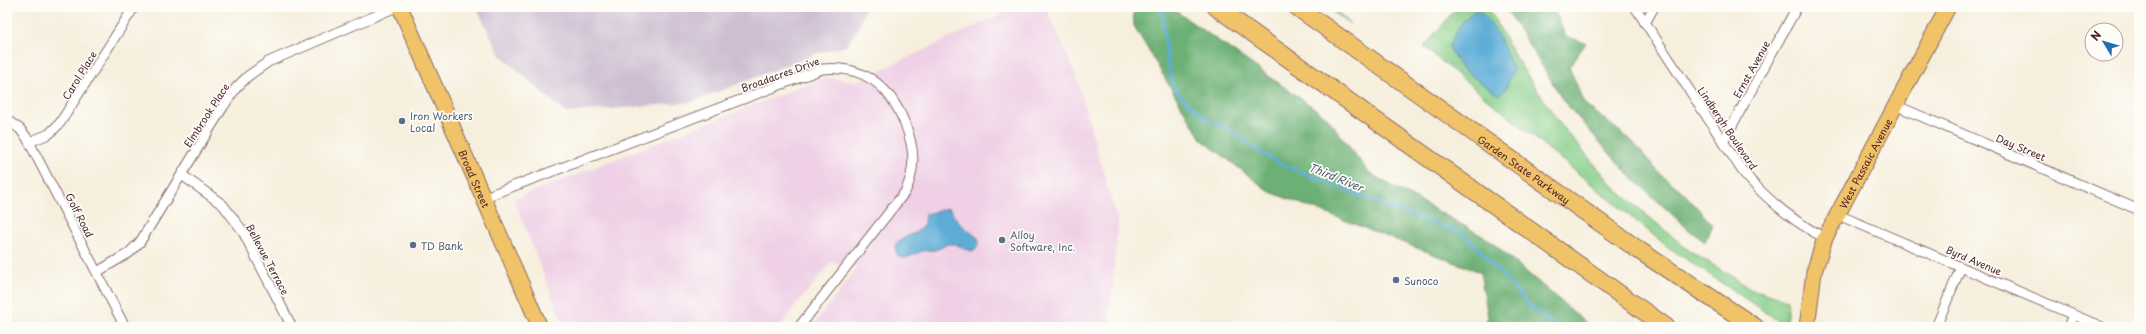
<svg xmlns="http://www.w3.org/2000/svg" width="2146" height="334" font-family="'Playpen Sans',sans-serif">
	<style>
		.built { fill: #efd0e6 }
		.industrial { fill: #cdbed2 }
		.green { fill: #86cd88; stroke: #68765a }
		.forest { fill: #6cb074; stroke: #5b6850 }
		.water { fill: #5dadd7; stroke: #546681 }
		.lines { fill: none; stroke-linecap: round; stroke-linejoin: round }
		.stream { stroke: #5dadd7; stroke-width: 3 }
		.minor-casing { stroke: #866869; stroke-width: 11 }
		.primary-casing { stroke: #866869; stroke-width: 17 }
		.motorway-casing { stroke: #866869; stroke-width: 19 }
		.minor { stroke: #fff; stroke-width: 9 }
		.primary { stroke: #f1c369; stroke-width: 15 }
		.motorway { stroke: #f1c369; stroke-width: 17 }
		.service-dot { fill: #5c6f8a; stroke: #fdfcf7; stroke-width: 1.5 }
		.labels { text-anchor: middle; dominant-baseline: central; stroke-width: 3.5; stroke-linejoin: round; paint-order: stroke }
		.street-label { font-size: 10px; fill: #4a1f2b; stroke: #fdfcf7 }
		.service-label { font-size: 10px; fill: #4e5e75; stroke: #fdfcf7; text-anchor: start }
		.water-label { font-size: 11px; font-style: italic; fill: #525870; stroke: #fdfcf7 }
	</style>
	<rect width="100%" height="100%" fill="#fdfcf7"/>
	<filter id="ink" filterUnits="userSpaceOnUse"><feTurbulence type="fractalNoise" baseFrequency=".025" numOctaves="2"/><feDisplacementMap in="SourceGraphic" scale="8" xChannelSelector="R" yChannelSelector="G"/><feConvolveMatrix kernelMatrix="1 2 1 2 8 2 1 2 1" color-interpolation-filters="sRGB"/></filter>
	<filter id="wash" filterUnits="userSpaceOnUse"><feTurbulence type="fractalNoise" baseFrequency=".012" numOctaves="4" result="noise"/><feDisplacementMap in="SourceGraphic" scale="16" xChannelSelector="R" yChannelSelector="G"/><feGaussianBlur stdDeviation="0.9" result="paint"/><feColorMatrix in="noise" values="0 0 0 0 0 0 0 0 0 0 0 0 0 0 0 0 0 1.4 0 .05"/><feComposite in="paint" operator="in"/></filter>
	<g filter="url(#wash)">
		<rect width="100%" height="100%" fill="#f6efdd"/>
		<path class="built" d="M 1017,7 L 1046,7 L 1076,76 L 1118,223 L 1109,327 L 812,327 L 858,267 L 831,262 L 779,327 L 564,327 L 514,199 L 825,77 L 855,82 Z"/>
		<path class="industrial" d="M 476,7 L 866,7 L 857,30 L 846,46 L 815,54 L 692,102 L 566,113 L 500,55 Z"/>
		<g class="green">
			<path d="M 1326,7 L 1333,7 L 1350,24 Z"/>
			<path d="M 1457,7 L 1488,7 L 1517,60 L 1562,127 L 1617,190 L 1686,248 L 1752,289 L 1788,300 L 1786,326 L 1668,247 L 1424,47 Z"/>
		</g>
		<g class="forest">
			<path d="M 1133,7 L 1170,7 L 1327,117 L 1369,173 L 1488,239 L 1591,327 L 1483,327 L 1488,317 L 1480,272 L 1270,192 L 1201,139 L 1134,26 Z"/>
			<path d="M 1505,7 L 1553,7 L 1566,36 L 1586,43 L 1569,67 L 1585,104 L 1633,142 L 1660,174 L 1682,191 L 1712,224 L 1705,242 L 1689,230 L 1626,172 L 1565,103 Z"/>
		</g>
		<g class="water">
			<path d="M 1476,10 C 1492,16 1506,53 1513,69 L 1505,90 L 1498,95 L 1461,68 L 1449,47 C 1456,32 1461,19 1476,10 Z"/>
			<path d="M 949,208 L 959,223 L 978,238 C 980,244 978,250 970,251 C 964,248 956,243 949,244 C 944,245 940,249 935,250 C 931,251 927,249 923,251 C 911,254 897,268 895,245 C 905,233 927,235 925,214 Z"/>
		</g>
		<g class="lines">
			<path class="stream" d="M 1162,7 L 1167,59 L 1174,89 L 1205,118 L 1234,131 L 1249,145 L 1279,163 L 1391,208 L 1462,233 L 1478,248 L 1529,305 L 1556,327"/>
		</g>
	</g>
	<g filter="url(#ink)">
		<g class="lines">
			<defs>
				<g id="minor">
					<path d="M 1635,7 L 1743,172 C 1767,200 1792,221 1825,238"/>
					<path d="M 1645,23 L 1654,7"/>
					<path d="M 1895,105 L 2139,210"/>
					<path d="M 7,120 L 20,129 L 27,138 L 125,327"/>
					<path d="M 29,142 L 49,134 L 60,123 L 134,7"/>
					<path d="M 1723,142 L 1797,7"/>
					<path d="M 182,175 L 223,205 L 242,230 L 292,327"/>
					<path d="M 485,197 L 822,69 C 865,65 890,86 905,124 C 915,149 916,169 905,192 L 799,327"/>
					<path d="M 1836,214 L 2102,327"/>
					<path d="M 97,272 L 129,253 L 140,242 L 223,107 L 236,88 L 248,76 L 268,62 L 396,7"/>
					<path d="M 1936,327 L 1961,267"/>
					<path d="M 2068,327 L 2073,315"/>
				</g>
				<g id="primary">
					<path id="s1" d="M 400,7 L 540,327"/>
					<path id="s2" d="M 1807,327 L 1814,272 L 1825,238 L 1948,7"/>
				</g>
				<g id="motorway">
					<path d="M 1216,7 L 1666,327"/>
					<path id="s3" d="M 1297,7 L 1640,251 L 1755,327"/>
				</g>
			</defs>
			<use href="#minor" class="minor-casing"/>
			<use href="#primary" class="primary-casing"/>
			<use href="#motorway" class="motorway-casing"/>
			<use href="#minor" class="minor"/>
			<use href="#primary" class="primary"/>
			<use href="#motorway" class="motorway"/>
		</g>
	</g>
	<g class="service-dot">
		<circle cx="402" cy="121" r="4"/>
		<circle cx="1002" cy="240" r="4"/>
		<circle cx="413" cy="245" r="4"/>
		<circle cx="1396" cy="280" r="4"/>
	</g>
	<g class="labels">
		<g class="street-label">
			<text transform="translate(1751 69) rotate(-61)">Ernst Avenue</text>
			<text transform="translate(780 74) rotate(-20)">Broadacres Drive</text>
			<text transform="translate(79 75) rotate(-58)">Carol Place</text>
			<text transform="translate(206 115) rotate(-57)">Elmbrook Place</text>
			<text transform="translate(1728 128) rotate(56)">Lindbergh Boulevard</text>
			<text transform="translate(2021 147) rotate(23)">Day Street</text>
			<text stroke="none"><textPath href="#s2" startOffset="176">West Passaic Avenue</textPath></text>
			<text stroke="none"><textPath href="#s3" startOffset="279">Garden State Parkway</textPath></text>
			<text stroke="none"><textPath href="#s1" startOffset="187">Broad Street</textPath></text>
			<text transform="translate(80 215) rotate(63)">Golf Road</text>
			<text transform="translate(268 259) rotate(62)">Bellevue Terrace</text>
			<text transform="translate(1974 260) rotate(23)">Byrd Avenue</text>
		</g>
		<g class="service-label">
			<text x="410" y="115">Iron Workers<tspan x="410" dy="12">Local</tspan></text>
			<text x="1010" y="234">Alloy<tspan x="1010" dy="12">Software, Inc.</tspan></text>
			<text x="421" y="245">TD Bank</text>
			<text x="1404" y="280">Sunoco</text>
		</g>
		<g class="water-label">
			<text transform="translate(1336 177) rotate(22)">Third River</text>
		</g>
	</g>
	<rect width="2146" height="334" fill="none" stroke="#fdfcf7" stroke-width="24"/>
	<g transform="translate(2104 42) rotate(308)"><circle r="19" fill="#fdfcf7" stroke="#b5a4a5"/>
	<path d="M0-3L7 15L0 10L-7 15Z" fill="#1f6fb2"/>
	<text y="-6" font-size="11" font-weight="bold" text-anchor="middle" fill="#4a1f2b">N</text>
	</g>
</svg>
